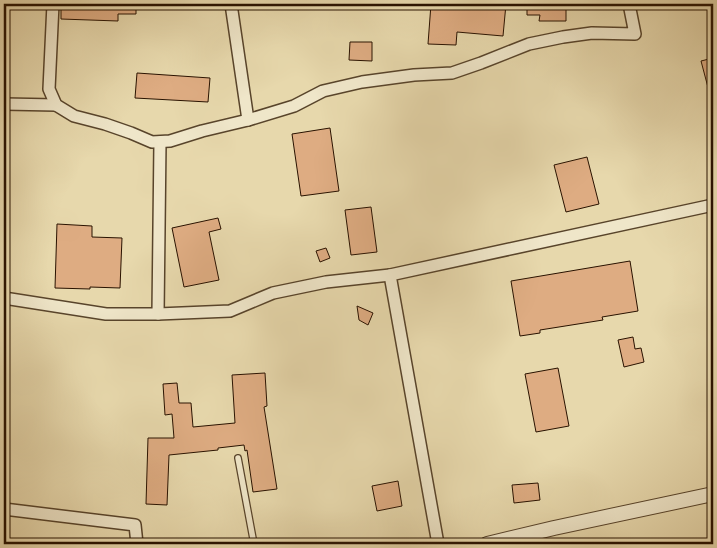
<svg xmlns="http://www.w3.org/2000/svg" width="717" height="548" font-family="'Old Standard TT',serif">
	<style>
		.building { fill: #deac82; stroke: #291200 }
		.lines { fill: none; stroke-linecap: round; stroke-linejoin: round }
		.service-casing { stroke: #58442b; stroke-width: 8 }
		.minor-casing { stroke: #58442b; stroke-width: 14 }
		.tertiary-casing { stroke: #58442b; stroke-width: 16 }
		.service { stroke: #efe6c9; stroke-width: 5.5 }
		.minor { stroke: #efe6c9; stroke-width: 11 }
		.tertiary { stroke: #efe6c9; stroke-width: 14 }
	</style>
	<rect width="100%" height="100%" fill="#e7d8ac"/>
	<filter id="stains"><feTurbulence type="fractalNoise" baseFrequency=".004" numOctaves="4"/><feColorMatrix values="0 0 0 0 .2 0 0 0 0 .09 0 0 0 0 .02 0 0 0 .5 -.17"/></filter>
	<radialGradient id="worn" r=".72"><stop offset=".6" stop-color="#630" stop-opacity="0"/><stop offset="1" stop-color="#630" stop-opacity=".3"/></radialGradient>
	<g class="building">
		<path d="M 61,4 L 136,4 L 136,14 L 118,14 L 118,21 L 61,19 Z"/>
		<path d="M 431,4 L 506,4 L 503,36 L 457,32 L 456,45 L 428,44 Z"/>
		<path d="M 527,4 L 566,4 L 566,21 L 539,21 L 540,15 L 527,15 Z"/>
		<path d="M 350,42 L 372,42 L 372,61 L 349,60 Z"/>
		<path d="M 713,58 L 713,95 L 710,95 L 701,61 Z"/>
		<path d="M 137,73 L 210,78 L 208,102 L 135,98 Z"/>
		<path d="M 330,128 L 339,191 L 301,196 L 292,134 Z"/>
		<path d="M 587,157 L 599,204 L 566,212 L 554,165 Z"/>
		<path d="M 371,207 L 377,252 L 351,255 L 345,210 Z"/>
		<path d="M 218,218 L 221,229 L 209,232 L 219,280 L 184,287 L 172,228 Z"/>
		<path d="M 57,224 L 92,226 L 92,237 L 122,238 L 120,288 L 90,287 L 90,289 L 55,288 Z"/>
		<path d="M 326,248 L 330,258 L 320,262 L 316,251 Z"/>
		<path d="M 630,261 L 638,311 L 602,317 L 603,320 L 540,330 L 540,333 L 520,336 L 511,281 Z"/>
		<path d="M 357,306 L 373,313 L 368,325 L 359,320 Z"/>
		<path d="M 633,337 L 635,349 L 641,348 L 644,362 L 624,367 L 618,340 Z"/>
		<path d="M 558,368 L 569,426 L 536,432 L 525,374 Z"/>
		<path d="M 265,373 L 267,406 L 264,407 L 277,489 L 253,492 L 247,450 L 245,451 L 244,445 L 218,448 L 218,450 L 169,455 L 167,505 L 146,504 L 148,438 L 174,438 L 172,414 L 165,415 L 163,384 L 177,383 L 179,403 L 191,403 L 193,427 L 235,423 L 232,375 Z"/>
		<path d="M 398,481 L 402,506 L 377,511 L 372,486 Z"/>
		<path d="M 538,483 L 540,500 L 514,503 L 512,485 Z"/>
	</g>
	<g class="lines">
		<defs>
			<path id="service" d="M 238,458 L 254,544"/>
			<g id="minor">
				<path d="M 53,4 L 49,89 L 56,105 L 74,116 L 105,124 L 131,133 L 152,142 L 170,141 L 202,131 L 248,120 L 294,106 L 323,91 L 362,82 L 414,75 L 452,73 L 481,63 L 529,44 L 563,37 L 592,33 L 635,34 L 629,4"/>
				<path d="M 231,4 L 248,120"/>
				<path d="M 4,104 L 56,105"/>
				<path d="M 4,298 L 106,314 L 158,314 L 230,311 L 273,293 L 326,282 L 390,275"/>
				<path d="M 158,314 L 160,142"/>
				<path d="M 4,509 L 135,525 L 137,544"/>
				<path d="M 438,544 L 390,275 L 713,205"/>
			</g>
			<path id="tertiary" d="M 487,544 L 554,528 L 713,494"/>
		</defs>
		<use href="#service" class="service-casing"/>
		<use href="#minor" class="minor-casing"/>
		<use href="#tertiary" class="tertiary-casing"/>
		<use href="#service" class="service"/>
		<use href="#minor" class="minor"/>
		<use href="#tertiary" class="tertiary"/>
	</g>
	<rect width="717" height="548" fill="none" stroke="#e7d8ac" stroke-width="20"/>
	<rect x="5" y="5" width="707" height="538" fill="none" stroke="#291200" stroke-width="2.5"/>
	<rect x="10" y="10" width="697" height="528" fill="none" stroke="#291200"/>
	<rect width="100%" height="100%" filter="url(#stains)"/>
	<rect width="100%" height="100%" fill="url(#worn)"/>
</svg>
